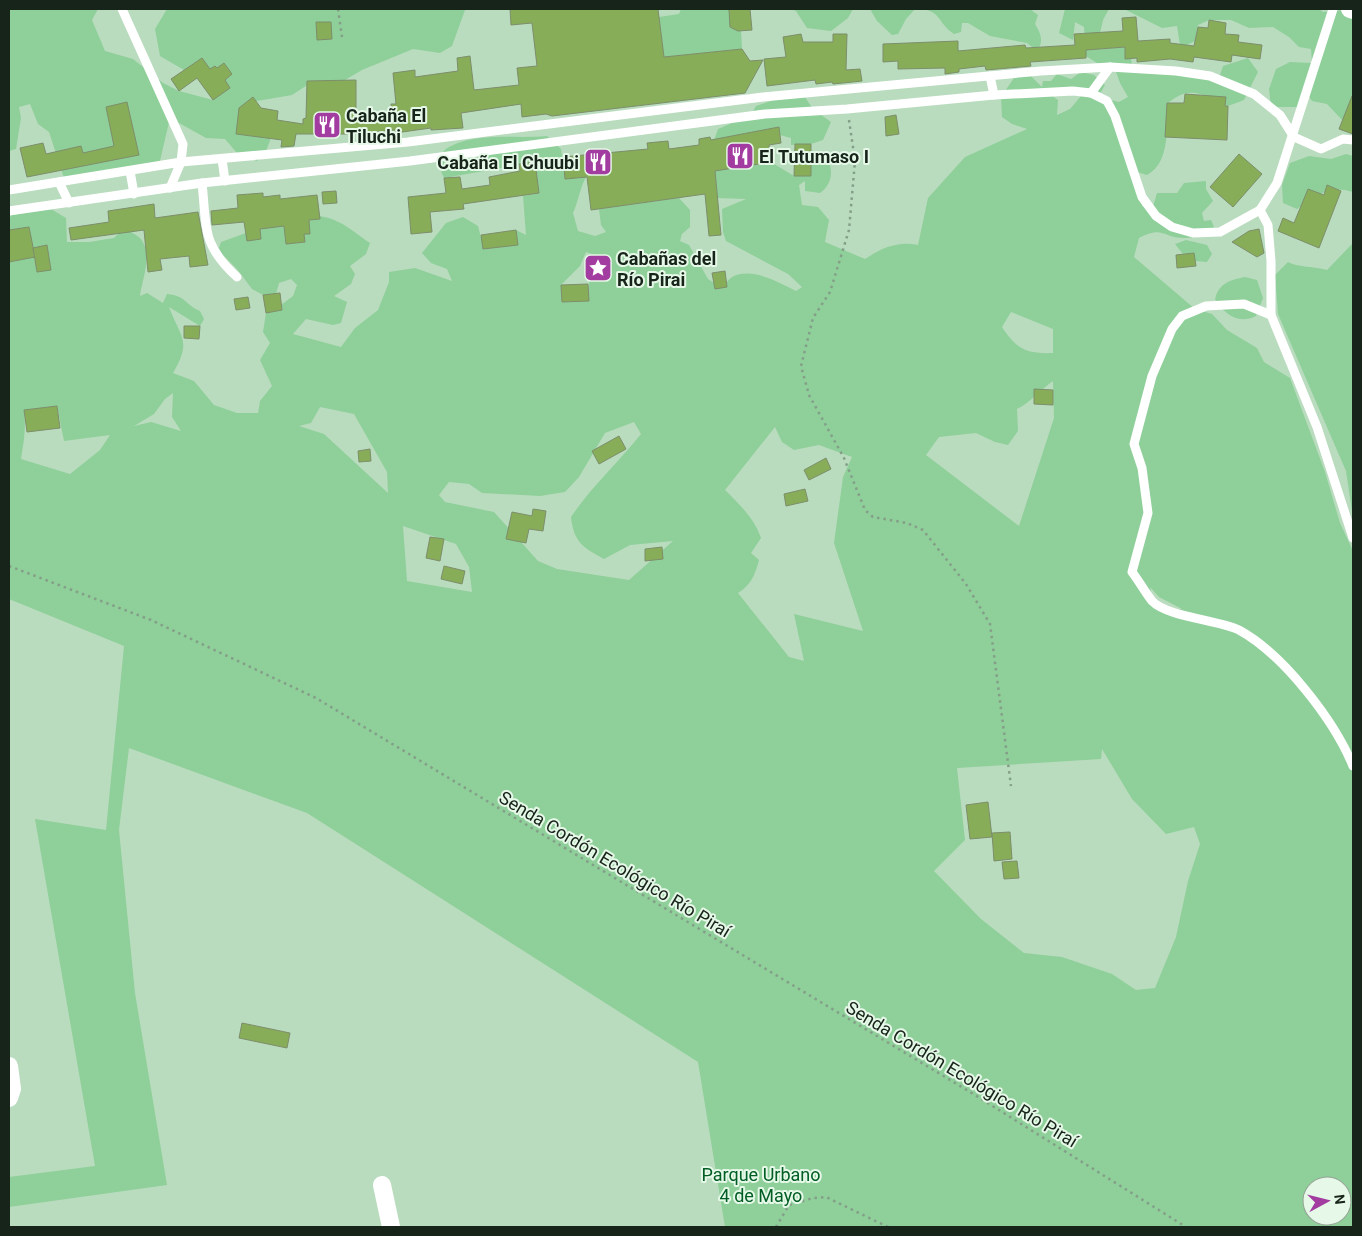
<svg xmlns="http://www.w3.org/2000/svg" width="1362" height="1236" font-family="Roboto,sans-serif">
	<style>
		.green { fill: #8fcf9a; fill-rule: evenodd }
		.building { fill: #87ad59; stroke: #7d8e6b }
		.lines { fill: none; stroke-linecap: round; stroke-linejoin: round }
		.path { stroke: #849f88; stroke-width: 2.5; stroke-dasharray: 2.5 4; stroke-linecap: butt }
		.service { stroke: #fff; stroke-width: 9 }
		.minor { stroke: #fff; stroke-width: 18 }
		.labels { text-anchor: middle; dominant-baseline: central; stroke-width: 4; stroke-linejoin: round; paint-order: stroke }
		.poi-label { font-size: 18px; font-weight: bold; fill: #172419; stroke: #e6f8e8; text-anchor: start }
		.street-label { font-size: 18px; fill: #172419; stroke: #e6f8e8 }
		.park-label { font-size: 18px; fill: #005d24; stroke: #e6f8e8 }
	</style>
	<rect width="100%" height="100%" fill="#b9dcbe"/>
	<g class="green">
		<path d="M 9,9 L 98,9 L 92,20 L 105,51 L 133,59 L 163,83 L 179,91 L 213,100 L 230,88 L 225,80 L 232,74 L 224,63 L 217,68 L 215,66 L 210,69 L 202,58 L 184,70 L 160,56 L 155,29 L 167,9 L 473,9 L 465,10 L 452,46 L 440,53 L 413,49 L 362,70 L 340,83 L 312,82 L 292,95 L 245,103 L 238,115 L 271,138 L 266,151 L 257,161 L 237,153 L 225,139 L 206,138 L 170,118 L 159,165 L 66,184 L 49,132 L 38,124 L 30,104 L 19,107 L 21,118 L 16,149 L 9,151 Z"/>
		<path d="M 681,9 L 729,9 L 731,27 L 741,31 L 742,49 L 664,57 L 659,17 L 679,14 Z"/>
		<path d="M 791,9 L 853,9 L 848,18 L 831,31 L 807,28 L 796,11 Z"/>
		<path d="M 870,9 L 915,9 L 906,19 L 898,34 L 892,35 L 877,21 Z"/>
		<path d="M 916,9 L 1030,9 L 1038,15 L 1035,24 C 1041,34 1044,41 1037,51 L 1027,43 L 990,36 L 968,23 L 962,23 L 961,32 L 954,34 C 936,22 942,9 916,9 Z"/>
		<path d="M 1065,9 L 1109,9 L 1103,20 L 1100,33 L 1101,49 L 1125,47 L 1125,59 L 1131,58 L 1132,66 L 1219,78 L 1223,66 L 1248,58 L 1258,72 L 1244,100 L 1228,106 C 1203,95 1191,84 1168,103 C 1166,127 1171,162 1147,175 L 1137,172 L 1142,206 L 1152,210 L 1157,193 L 1177,193 L 1184,183 L 1206,181 L 1206,189 L 1213,201 L 1202,213 L 1204,221 L 1211,220 L 1214,227 L 1212,233 C 1204,235 1193,238 1185,238 C 1162,238 1164,225 1139,238 L 1134,257 L 1195,309 L 1212,314 L 1227,330 L 1257,348 L 1264,362 L 1290,378 L 1325,472 L 1340,523 L 1353,551 L 1353,1227 L 725,1227 L 698,1062 L 307,813 L 129,748 L 119,830 L 135,993 L 167,1185 L 9,1207 L 9,1177 L 95,1166 L 35,819 L 106,830 L 124,646 L 9,599 L 9,262 L 34,257 L 37,272 L 51,269 L 47,246 L 33,248 L 29,227 L 9,230 L 9,218 L 12,215 L 51,209 L 66,218 L 67,242 L 89,242 L 114,238 L 124,228 C 129,231 137,235 141,239 C 153,255 142,279 140,296 L 147,293 L 163,303 L 167,294 C 187,296 185,305 200,311 L 204,319 L 200,326 L 169,307 C 181,339 192,340 173,373 L 194,381 L 214,405 L 237,413 L 258,413 L 260,401 L 272,386 L 260,360 L 270,343 L 263,332 L 266,313 L 282,310 L 281,305 L 293,296 L 297,285 L 291,279 L 279,283 L 276,294 L 263,295 L 252,289 L 237,269 L 221,253 L 219,248 L 221,242 L 246,233 L 261,239 L 259,223 L 284,226 L 286,244 L 305,242 L 304,234 L 310,233 L 309,220 L 320,219 L 319,216 C 341,219 352,231 370,243 L 366,254 L 350,266 L 355,274 L 351,284 L 334,296 L 347,302 L 341,323 L 333,325 L 306,319 L 293,334 L 341,347 L 355,328 L 378,310 L 389,282 L 389,272 L 415,268 L 452,281 L 447,269 L 431,263 L 422,253 L 446,223 L 463,217 L 478,226 L 484,249 L 518,245 L 516,230 L 526,235 L 523,196 L 539,193 L 535,162 L 444,178 L 437,162 C 441,156 443,150 449,147 C 478,132 516,139 547,136 L 561,149 L 565,179 L 587,176 C 581,183 578,203 573,213 L 578,231 L 595,236 L 606,232 L 601,225 L 599,209 L 679,198 L 690,210 L 690,227 L 682,234 L 680,241 L 689,245 L 708,279 L 722,288 C 726,284 729,278 734,276 C 754,268 778,282 796,291 L 802,287 L 788,274 L 726,241 L 723,232 L 722,209 L 746,199 L 717,198 L 715,171 L 771,162 L 794,176 L 811,176 L 811,156 L 821,151 C 834,163 835,182 820,193 L 805,191 L 805,181 L 799,185 L 802,205 L 818,207 L 829,220 L 825,242 L 865,259 C 882,248 897,241 918,245 L 928,198 L 965,157 L 1027,129 L 1012,124 L 1002,117 L 1001,97 L 1016,75 L 1031,76 L 1042,87 L 1043,81 L 1051,81 L 1057,74 L 1071,79 L 1081,72 L 1094,75 L 1105,85 L 1098,97 L 1119,102 L 1128,97 L 1120,83 L 1115,69 L 1097,63 L 1086,56 L 1084,27 L 1075,22 L 1073,40 L 1059,33 ZM 1048,93 L 1081,96 L 1070,109 L 1057,115 L 1058,100 ZM 586,252 L 606,259 L 613,264 L 598,262 L 590,270 L 588,301 L 562,302 L 561,285 L 580,266 ZM 1011,312 L 1053,329 L 1053,353 C 1027,354 1017,350 1002,327 ZM 1053,381 L 1054,418 L 1019,526 L 926,455 L 939,437 L 976,433 L 995,442 L 1008,445 L 1018,431 L 1017,409 C 1031,402 1040,390 1053,381 ZM 173,393 L 172,417 L 181,431 L 151,422 L 134,426 L 154,414 L 165,399 ZM 57,406 L 64,441 L 110,435 L 100,450 L 70,474 L 21,459 C 24,440 26,430 24,410 ZM 320,407 L 354,414 L 387,472 L 388,493 L 324,434 L 299,426 L 311,423 ZM 634,422 L 641,434 C 618,463 591,487 571,517 C 574,542 582,547 604,559 L 630,545 L 673,541 L 629,580 L 557,569 L 538,561 L 494,512 L 445,502 L 439,495 L 449,482 L 469,484 L 482,493 L 540,496 L 565,492 L 579,477 L 605,433 ZM 775,427 L 782,442 L 794,450 L 819,445 L 852,457 L 843,477 L 834,543 L 863,631 L 794,614 L 804,661 L 789,657 L 738,593 C 751,585 755,575 759,560 L 751,553 L 761,538 C 754,518 740,505 725,490 ZM 403,526 L 456,544 L 469,567 L 472,592 L 407,581 ZM 1150,587 L 1159,597 L 1182,609 L 1171,610 L 1153,602 ZM 1102,749 L 1132,799 L 1166,834 L 1194,827 L 1200,844 L 1188,881 L 1176,937 L 1155,988 L 1136,990 L 1112,974 L 1062,957 L 1024,953 L 981,919 L 934,871 L 965,840 L 957,768 L 1101,759 ZM 1312,1186 L 1342,1186 L 1342,1216 L 1312,1216 Z"/>
		<path d="M 1124,9 L 1319,9 L 1323,12 L 1353,9 L 1353,109 L 1348,107 L 1343,121 L 1327,104 L 1312,101 L 1306,92 L 1300,107 L 1271,107 L 1269,89 L 1276,69 L 1290,62 L 1312,63 L 1311,49 L 1299,47 L 1289,37 L 1273,27 L 1249,28 L 1231,20 L 1209,20 L 1198,25 L 1195,41 L 1187,45 L 1180,45 L 1177,26 L 1162,28 Z"/>
		<path d="M 805,97 L 813,109 L 831,122 L 823,140 L 811,144 L 791,145 L 791,138 L 780,135 L 779,127 L 714,140 L 718,129 L 751,115 L 756,106 L 774,100 Z"/>
		<path d="M 1346,154 L 1353,156 L 1353,192 C 1329,184 1316,196 1297,209 L 1283,203 L 1282,185 L 1290,163 L 1309,156 L 1331,159 Z"/>
		<path d="M 1186,240 L 1207,245 L 1212,254 L 1207,262 L 1195,261 L 1194,253 L 1183,254 L 1175,244 Z"/>
		<path d="M 1352,244 L 1353,244 L 1353,518 L 1346,471 L 1278,314 L 1275,275 L 1288,262 C 1300,268 1313,266 1327,270 Z"/>
		<path d="M 1245,277 L 1257,280 L 1263,298 L 1256,316 C 1238,325 1224,314 1215,299 C 1219,283 1230,280 1245,277 Z"/>
	</g>
	<g class="building">
		<path d="M 510,9 L 658,9 L 664,57 L 742,49 L 750,61 L 763,60 L 745,93 L 552,116 L 546,114 L 522,117 L 521,104 L 461,113 L 463,128 L 431,130 L 431,128 L 395,133 L 395,130 L 352,134 L 296,134 L 294,146 L 281,147 L 282,140 L 236,134 L 239,108 L 253,97 L 261,108 L 278,111 L 277,120 L 303,124 L 303,119 L 306,118 L 307,81 L 356,80 L 356,120 L 393,116 L 391,104 L 396,104 L 393,73 L 415,70 L 415,77 L 458,71 L 457,58 L 470,56 L 474,90 L 519,85 L 517,68 L 537,66 L 532,23 L 511,25 Z"/>
		<path d="M 729,9 L 750,9 L 752,30 L 738,31 L 730,27 Z"/>
		<path d="M 1136,17 L 1138,41 L 1170,39 L 1170,43 L 1194,46 L 1198,27 L 1208,28 L 1209,20 L 1226,23 L 1225,34 L 1239,35 L 1238,42 L 1262,45 L 1260,59 L 1232,55 L 1231,62 L 1194,57 L 1193,62 L 1170,59 L 1137,62 L 1137,58 L 1125,59 L 1125,47 L 1086,50 L 1086,58 L 1030,62 L 1031,66 L 986,70 L 985,66 L 959,69 L 959,72 L 945,74 L 945,68 L 898,69 L 898,61 L 883,62 L 883,44 L 958,41 L 958,51 L 1025,45 L 1026,48 L 1075,45 L 1074,34 L 1123,31 L 1122,18 Z"/>
		<path d="M 316,22 L 331,22 L 332,39 L 317,40 Z"/>
		<path d="M 801,34 L 803,42 L 833,42 L 833,34 L 847,34 L 846,70 L 860,69 L 862,81 L 833,84 L 832,82 L 816,84 L 815,80 L 767,86 L 764,59 L 786,57 L 783,37 Z"/>
		<path d="M 202,58 L 210,69 L 215,66 L 217,68 L 224,63 L 232,74 L 225,80 L 230,88 L 213,100 L 197,78 L 179,91 L 171,79 Z"/>
		<path d="M 1185,94 L 1226,97 L 1225,106 L 1228,106 L 1227,140 L 1165,137 L 1167,103 L 1184,103 Z"/>
		<path d="M 1352,96 L 1353,96 L 1353,134 L 1339,129 Z"/>
		<path d="M 127,102 L 139,155 L 27,177 L 20,148 L 43,143 L 46,154 L 81,146 L 83,153 L 114,146 L 106,107 Z"/>
		<path d="M 896,115 L 899,134 L 886,136 L 885,117 Z"/>
		<path d="M 779,127 L 781,143 L 769,145 L 771,162 L 715,171 L 721,235 L 709,236 L 705,194 L 591,210 L 587,177 L 565,179 L 563,157 L 648,149 L 647,143 L 668,141 L 669,149 L 699,145 L 699,139 L 710,137 L 711,140 Z"/>
		<path d="M 795,144 L 811,144 L 811,176 L 794,176 Z"/>
		<path d="M 1239,154 L 1262,174 L 1233,207 L 1210,187 Z"/>
		<path d="M 535,162 L 539,193 L 463,204 L 464,209 L 430,212 L 432,232 L 411,234 L 408,197 L 446,193 L 444,178 L 460,177 L 462,189 L 490,185 L 489,177 L 520,171 L 519,164 Z"/>
		<path d="M 1327,185 L 1341,191 L 1319,248 L 1278,231 L 1283,218 L 1294,223 L 1308,189 L 1324,195 Z"/>
		<path d="M 336,191 L 337,203 L 323,204 L 322,192 Z"/>
		<path d="M 263,193 L 263,197 L 280,195 L 280,199 L 317,195 L 320,219 L 309,220 L 310,234 L 304,234 L 305,242 L 286,244 L 284,226 L 260,229 L 261,239 L 247,241 L 244,222 L 212,225 L 211,211 L 238,208 L 237,195 Z"/>
		<path d="M 154,204 L 155,218 L 198,212 L 208,265 L 190,267 L 189,256 L 160,259 L 162,270 L 148,272 L 144,230 L 71,240 L 69,228 L 109,222 L 108,211 Z"/>
		<path d="M 29,227 L 35,257 L 9,262 L 9,230 Z"/>
		<path d="M 1259,229 L 1264,253 L 1257,257 L 1232,242 L 1249,231 Z"/>
		<path d="M 516,230 L 518,245 L 483,249 L 481,235 Z"/>
		<path d="M 47,245 L 51,270 L 37,272 L 33,248 Z"/>
		<path d="M 1194,253 L 1196,266 L 1177,268 L 1176,255 Z"/>
		<path d="M 725,271 L 727,287 L 715,289 L 712,273 Z"/>
		<path d="M 588,284 L 589,301 L 562,302 L 561,285 Z"/>
		<path d="M 280,293 L 282,310 L 266,313 L 263,295 Z"/>
		<path d="M 248,297 L 250,308 L 236,310 L 234,299 Z"/>
		<path d="M 184,326 L 200,326 L 199,339 L 184,338 Z"/>
		<path d="M 1034,389 L 1053,390 L 1053,405 L 1034,404 Z"/>
		<path d="M 57,406 L 60,428 L 27,432 L 24,410 Z"/>
		<path d="M 619,436 L 626,449 L 599,464 L 592,451 Z"/>
		<path d="M 370,449 L 371,461 L 359,462 L 358,451 Z"/>
		<path d="M 826,458 L 831,469 L 809,480 L 804,470 Z"/>
		<path d="M 805,489 L 808,501 L 786,506 L 784,494 Z"/>
		<path d="M 533,509 L 546,511 L 543,531 L 529,529 L 526,543 L 506,539 L 512,512 L 532,516 Z"/>
		<path d="M 430,537 L 444,539 L 440,561 L 426,558 Z"/>
		<path d="M 662,547 L 663,559 L 645,561 L 645,549 Z"/>
		<path d="M 444,566 L 465,571 L 462,584 L 441,579 Z"/>
		<path d="M 988,802 L 992,837 L 970,839 L 966,805 Z"/>
		<path d="M 1010,832 L 1012,859 L 994,861 L 992,833 Z"/>
		<path d="M 1017,861 L 1019,878 L 1004,879 L 1002,862 Z"/>
		<path d="M 242,1023 L 290,1033 L 287,1048 L 239,1038 Z"/>
	</g>
	<g class="lines">
		<g class="path">
			<path d="M 338,9 L 342,37"/>
			<path d="M 849,120 L 855,161 L 849,230 L 830,292 L 813,318 L 801,366 L 809,395 L 844,458 L 865,510 L 873,517 L 907,523 L 923,530 L 966,584 L 990,624 L 1011,786"/>
			<path d="M 9,566 L 151,620 L 316,698 L 975,1095 L 1186,1227"/>
			<path d="M 776,1227 L 789,1205 L 813,1198 L 826,1197 L 888,1227"/>
		</g>
		<g class="service">
			<path d="M 122,9 L 183,144 L 181,162 L 170,188"/>
			<path d="M 990,76 L 994,95"/>
			<path d="M 1091,93 L 1110,67"/>
			<path d="M 222,159 L 225,181"/>
			<path d="M 130,171 L 134,194"/>
			<path d="M 59,182 L 69,203"/>
			<path d="M 202,183 C 207,228 201,244 237,277"/>
			<path d="M 9,190 L 181,162 L 408,142 L 763,97 L 1041,71 L 1110,67 L 1176,71 L 1210,76 L 1254,94 L 1280,115 L 1294,137 L 1321,149 L 1343,139 L 1353,140"/>
			<path d="M 1260,210 L 1268,225 L 1271,261 L 1271,315 L 1317,427 L 1353,538"/>
			<path d="M 9,211 L 202,183 L 410,161 L 765,114 L 847,109 L 994,95 L 1073,91 L 1091,93 L 1107,101 L 1115,116 L 1142,197 L 1156,216 L 1172,227 L 1193,233 L 1220,232 L 1260,210 L 1277,183 L 1333,9"/>
			<path d="M 1271,315 L 1244,304 L 1206,306 L 1182,316 L 1172,329 L 1152,376 L 1134,444 L 1142,468 L 1148,513 L 1132,572 C 1139,581 1145,592 1152,601 C 1167,617 1219,620 1239,630 C 1283,654 1334,720 1353,766"/>
		</g>
		<g class="minor">
			<path d="M 1350,9 L 1353,10"/>
			<path d="M 9,1066 L 12,1089 L 9,1098"/>
			<path d="M 382,1185 L 391,1227"/>
		</g>
	</g>
	<defs>
		<symbol id="restaurant-square" viewBox="-11 -11 22 22"><rect x="-9" y="-9" width="18" height="18" rx="4" fill="#a33ca0" stroke="#e6f8e8"/><path d="M-5-6h1v4h1v-4h1v4h1v-4h1v5L-1.5 .5V6h-2V.5L-5-1ZM5-6V6H3V1.5H1.5Q1.5-4 5-6Z" fill="#fff"/></symbol>
		<symbol id="sight-square" viewBox="-11 -11 22 22"><rect x="-9" y="-9" width="18" height="18" rx="4" fill="#a33ca0" stroke="#e6f8e8"/><path d="M0-6L1.8-2.2L6-1.7L2.9 1.2L3.7 5.4L0 3.3L-3.7 5.4L-2.9 1.2L-6-1.7L-1.8-2.2Z" fill="#fff"/></symbol>
	</defs>
	<g fill-rule="evenodd">
		<use href="#restaurant-square" x="311" y="109" width="32" height="32"/>
		<use href="#restaurant-square" x="724" y="140" width="32" height="32"/>
		<use href="#restaurant-square" x="582" y="146" width="32" height="32"/>
		<use href="#sight-square" x="582" y="252" width="32" height="32"/>
	</g>
	<g class="labels">
		<g class="poi-label">
			<text x="346" y="115">Cabaña El<tspan x="346" dy="21">Tiluchi</tspan></text>
			<text x="759" y="156">El Tutumaso I</text>
			<text x="579" y="162" text-anchor="end">Cabaña El Chuubi</text>
			<text x="617" y="258">Cabañas del<tspan x="617" dy="21">Río Pirai</tspan></text>
		</g>
		<g class="street-label">
			<text transform="translate(615 864) rotate(31)">Senda Cordón Ecológico Río Piraí</text>
			<text transform="translate(962 1074) rotate(31)">Senda Cordón Ecológico Río Piraí</text>
		</g>
		<g class="park-label">
			<text x="761" y="1174">Parque Urbano<tspan x="761" dy="21">4 de Mayo</tspan></text>
		</g>
	</g>
	<rect width="1362" height="1236" fill="none" stroke="#172419" stroke-width="20"/>
	<g transform="translate(1327 1201) rotate(83)"><circle r="24" fill="#e6f8e8" stroke="#93a395"/>
	<path d="M0-4L9 19L0 12L-9 19Z" fill="#a33ca0"/>
	<text y="-8" font-size="14" font-weight="bold" text-anchor="middle" fill="#172419">N</text>
	</g>
</svg>
